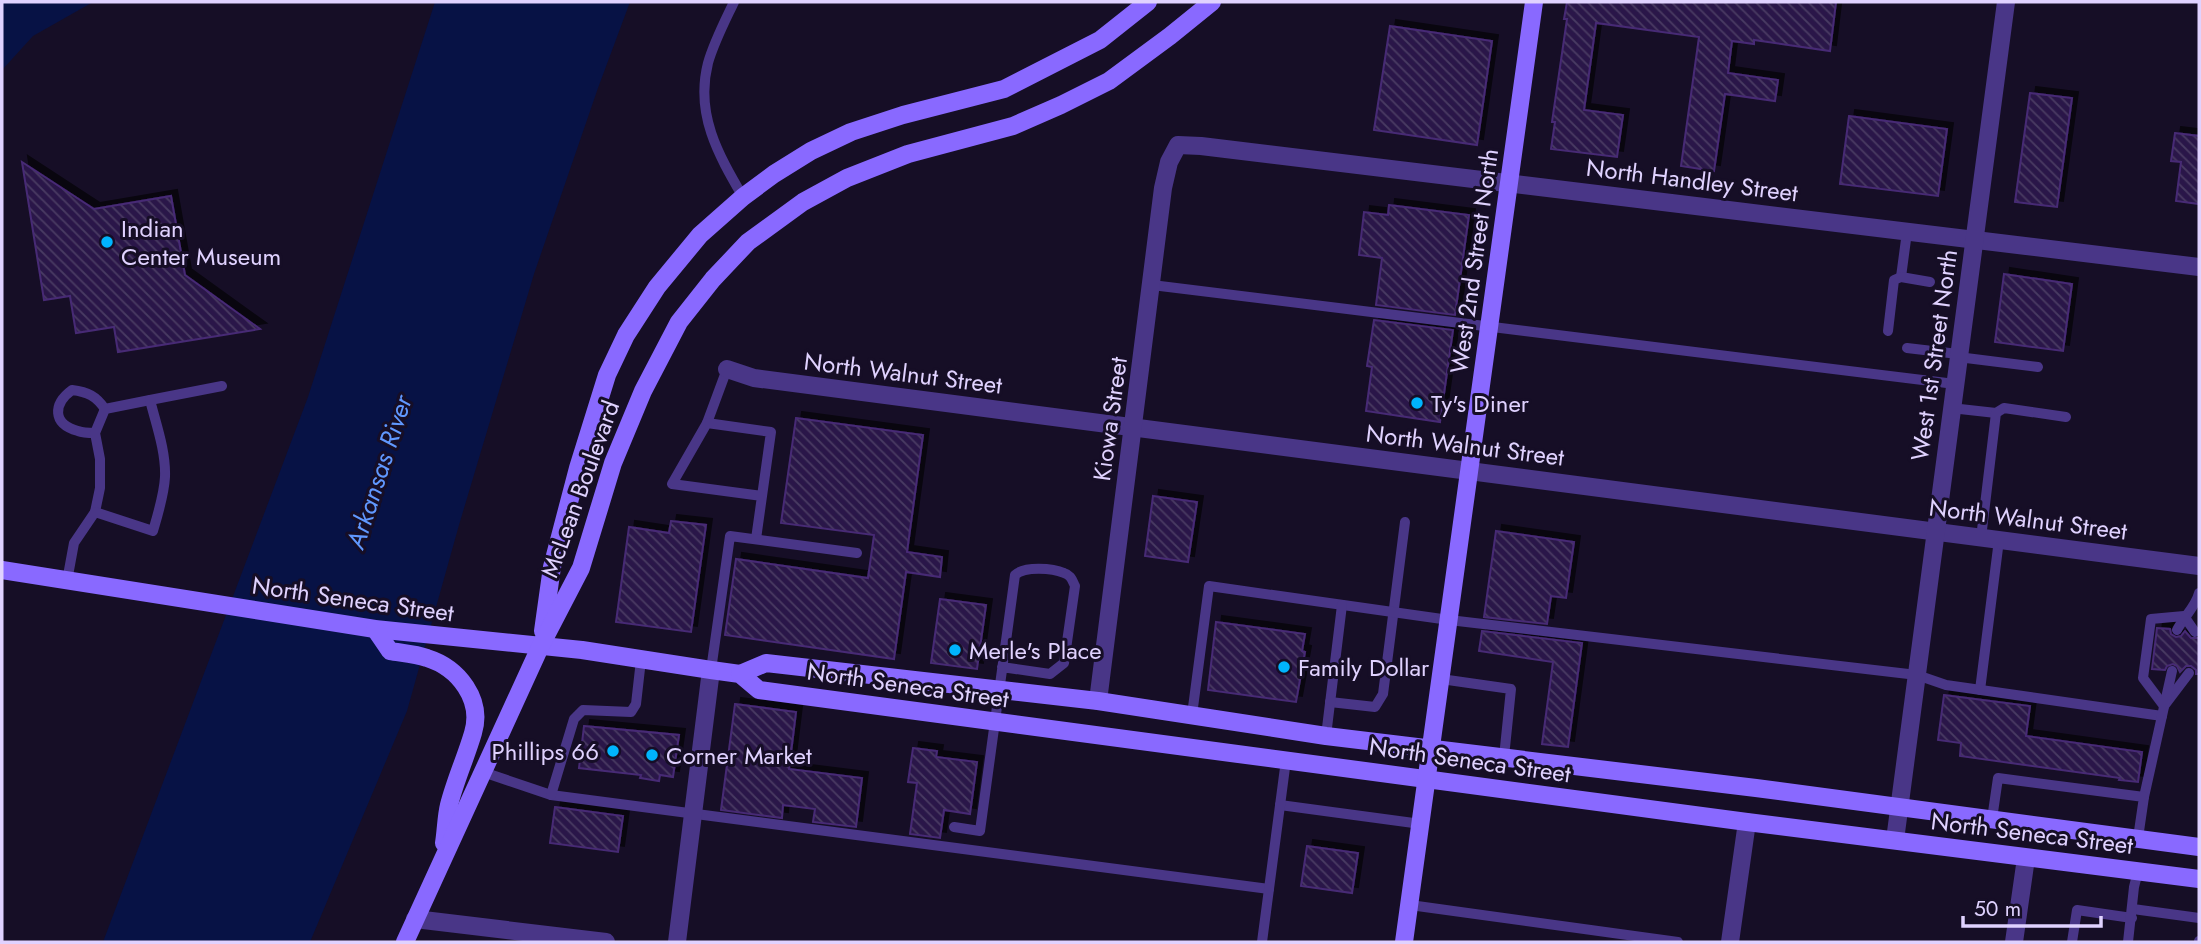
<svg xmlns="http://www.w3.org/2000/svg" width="2201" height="944" font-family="Jost,sans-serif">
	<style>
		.water { fill: #071245 }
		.building { fill: url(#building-back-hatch); stroke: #472a75; stroke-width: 2; filter: url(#shadow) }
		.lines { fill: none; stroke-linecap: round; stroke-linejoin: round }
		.lane { stroke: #493687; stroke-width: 10 }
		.street { stroke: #493687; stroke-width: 18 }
		.secondary { stroke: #8969ff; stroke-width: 18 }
		.poi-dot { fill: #00b4fd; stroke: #160e26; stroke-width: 2.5 }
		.labels { text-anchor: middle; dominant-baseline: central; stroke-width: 6; stroke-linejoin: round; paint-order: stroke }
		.street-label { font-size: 24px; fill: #e0d2ff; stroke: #160e26 }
		.poi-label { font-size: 24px; fill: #e0d2ff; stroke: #160e26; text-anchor: start }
		.water-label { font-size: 26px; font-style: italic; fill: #6098ff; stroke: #160e26 }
	</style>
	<defs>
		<pattern id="building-back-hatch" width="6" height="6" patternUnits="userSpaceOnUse" patternTransform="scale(1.75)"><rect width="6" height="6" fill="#2b1948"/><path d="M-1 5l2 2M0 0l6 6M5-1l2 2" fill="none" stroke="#493a63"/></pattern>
		<filter id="shadow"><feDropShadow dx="6" dy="-6" stdDeviation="0" flood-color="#0009"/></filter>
	</defs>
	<rect width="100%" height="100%" fill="#160e26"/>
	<g class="water">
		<path d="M 2,2 L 93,2 L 33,36 L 2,70 Z"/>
		<path d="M 435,2 L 630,2 L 598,88 L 534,274 L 459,525 L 407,711 L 310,942 L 103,942 L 308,397 Z"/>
	</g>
	<g class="building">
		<path d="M 1567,2 L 1836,2 L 1830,51 L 1754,40 L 1754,44 L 1732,41 L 1728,73 L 1778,80 L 1775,101 L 1725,94 L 1714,171 L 1681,166 L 1699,37 L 1596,23 L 1584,110 L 1623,115 L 1617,157 L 1551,149 L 1555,122 L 1552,122 L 1567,19 L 1564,19 Z"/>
		<path d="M 1390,26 L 1492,41 L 1477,145 L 1374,130 Z"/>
		<path d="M 2030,93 L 2072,98 L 2057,207 L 2015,202 Z"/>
		<path d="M 1849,116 L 1947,129 L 1938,196 L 1840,184 Z"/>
		<path d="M 2175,133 L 2199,136 L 2199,204 L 2176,201 L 2181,162 L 2171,161 Z"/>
		<path d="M 22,162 L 94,209 L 171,196 L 185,275 L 260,329 L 118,352 L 114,327 L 76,333 L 70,296 L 44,300 Z"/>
		<path d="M 1389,205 L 1469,215 L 1455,315 L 1376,305 L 1382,258 L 1359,255 L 1364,212 L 1388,215 Z"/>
		<path d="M 2004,274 L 2072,284 L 2063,351 L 1995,342 Z"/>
		<path d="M 1374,320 L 1453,330 L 1440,422 L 1366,411 L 1372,367 L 1367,366 Z"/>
		<path d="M 796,418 L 923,435 L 907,552 L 942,557 L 940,577 L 906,572 L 894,659 L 725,635 L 736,559 L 868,578 L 874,535 L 781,523 Z"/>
		<path d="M 1153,496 L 1197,502 L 1188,562 L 1145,556 Z"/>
		<path d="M 671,521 L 706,525 L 691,632 L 616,622 L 629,527 L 669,533 Z"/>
		<path d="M 1496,531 L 1574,542 L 1566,598 L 1551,596 L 1547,624 L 1484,617 Z"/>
		<path d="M 940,599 L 986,605 L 977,669 L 931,663 Z"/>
		<path d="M 1216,622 L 1305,634 L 1302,651 L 1305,652 L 1296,702 L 1208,690 Z"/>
		<path d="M 2157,628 L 2170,629 L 2171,634 L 2176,637 L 2181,636 L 2185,631 L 2191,638 L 2199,638 L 2199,674 L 2196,674 L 2196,670 L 2191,666 L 2186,666 L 2180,672 L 2177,666 L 2173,664 L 2167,666 L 2165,670 L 2152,669 Z"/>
		<path d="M 1482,631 L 1582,643 L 1568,747 L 1542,744 L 1553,662 L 1479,651 Z"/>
		<path d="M 1944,695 L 2030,706 L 2026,736 L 2142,752 L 2138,782 L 2119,780 L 2120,778 L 1960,756 L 1961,743 L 1938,740 Z"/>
		<path d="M 735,704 L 796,712 L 789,769 L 862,778 L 856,827 L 813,822 L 815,809 L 783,805 L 782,818 L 721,810 Z"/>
		<path d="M 584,726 L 679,735 L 673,777 L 660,775 L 659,781 L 640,778 L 641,775 L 579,768 Z"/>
		<path d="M 913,748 L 937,751 L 936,757 L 977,762 L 970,814 L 944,810 L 940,838 L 910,834 L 917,783 L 908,782 Z"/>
		<path d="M 555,807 L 623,816 L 618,852 L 550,843 Z"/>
		<path d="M 1307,846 L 1358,853 L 1352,893 L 1301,886 Z"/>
	</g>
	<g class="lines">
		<g class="lane">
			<path d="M 734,2 C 725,21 714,42 708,63 C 695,114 718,154 743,197"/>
			<path d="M 1901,277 L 1907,232"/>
			<path d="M 1152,285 L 1955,384"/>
			<path d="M 1888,331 L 1894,280 L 1901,277 L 1930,282"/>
			<path d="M 1907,348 L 1958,354"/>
			<path d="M 1958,357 L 2038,367"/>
			<path d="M 1951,408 L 1996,413"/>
			<path d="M 707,423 L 727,369"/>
			<path d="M 95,433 C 90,433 83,433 78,431 C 52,424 53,404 72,390 C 88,392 96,396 105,409"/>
			<path d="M 95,512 L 100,488 L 100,459 L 95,433 L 105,409 L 150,400"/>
			<path d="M 1981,538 L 1996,413 L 2004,408 L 2066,417"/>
			<path d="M 756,539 L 771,432 L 707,423 L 672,484 L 762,496"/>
			<path d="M 67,581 L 74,543 L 95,512 L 153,531 C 158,514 164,495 165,477 C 166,451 156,424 150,400 L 222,386"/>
			<path d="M 2177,630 C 2183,618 2196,606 2199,593"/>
			<path d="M 711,670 L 730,536 L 857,553"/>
			<path d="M 2189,673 L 2164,706 L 2143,678 L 2151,619 L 2184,616 L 2195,632"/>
			<path d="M 1441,679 L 1511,689 L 1504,757"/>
			<path d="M 1980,690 L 1999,540"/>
			<path d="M 1330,702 L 1375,707 L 1383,694 L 1405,522"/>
			<path d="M 1192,715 L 1209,586 L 1449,620 L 1917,675 L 1946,685 L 2162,716"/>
			<path d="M 1326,736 L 1342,605"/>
			<path d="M 483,772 L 551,795 L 1269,889"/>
			<path d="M 551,795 L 574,719 L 583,710 L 631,712 L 636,704 L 641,660"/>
			<path d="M 2144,797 L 2172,671"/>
			<path d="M 1280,805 L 1421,824"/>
			<path d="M 1992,819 L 1998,778 L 2144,797 L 2138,838"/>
			<path d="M 954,827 L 980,831 L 1015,575 C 1024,566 1053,568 1064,573 C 1071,575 1072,580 1075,586 L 1064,663 L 1050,674 L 1002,667"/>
			<path d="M 1410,905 L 1678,942"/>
			<path d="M 2133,909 L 2199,918"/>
			<path d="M 1262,942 L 1286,760"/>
			<path d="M 2072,942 L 2077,910 L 2132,918"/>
			<path d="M 2128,942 L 2134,887 L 2138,871"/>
			<path d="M 2199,942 L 2199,941"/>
		</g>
		<g class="street">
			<path d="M 727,369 L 754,378 L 2199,566"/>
			<path d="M 1098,701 L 1163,188 L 1169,162 L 1178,145 L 1201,146 C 1534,184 1866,229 2199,267"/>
			<path d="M 1895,840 L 2006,2"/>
			<path d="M 415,919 L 606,942"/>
			<path d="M 677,942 L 711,670"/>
			<path d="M 1730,942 L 1747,822"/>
			<path d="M 2014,942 L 2026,858"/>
		</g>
		<g class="secondary">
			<path d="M 2,570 L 375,629 L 582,650 L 711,670 L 740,674 L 759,690 L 1747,822 L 2199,879"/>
			<path d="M 375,629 L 390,651 C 402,653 416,654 427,658 C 459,668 483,700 473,733 C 466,757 455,781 449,805 C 446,817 446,831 444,843"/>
			<path d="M 543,631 L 552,567 L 578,468 L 607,375 L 626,335 L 657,287 L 700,235 L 743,197 L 774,174 L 811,151 L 851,132 L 903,115 L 1004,89 L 1100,40 L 1148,2"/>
			<path d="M 740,674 L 766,663 L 1098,701 L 1326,736 L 1756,788 L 2199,847"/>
			<path d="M 405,942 L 541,645 L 581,568 L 613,463 L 643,391 L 679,322 L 713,279 L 748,242 L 803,202 L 847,178 L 908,154 L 1013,126 L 1061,105 L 1109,81 L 1170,36 L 1212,2"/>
			<path d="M 1404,942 L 1534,2"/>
		</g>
	</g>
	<g class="poi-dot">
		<circle cx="107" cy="242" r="7"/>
		<circle cx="1417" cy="403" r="7"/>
		<circle cx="955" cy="650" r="7"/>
		<circle cx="1284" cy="667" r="7"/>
		<circle cx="613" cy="751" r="7"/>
		<circle cx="652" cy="755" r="7"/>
	</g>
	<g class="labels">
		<g class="street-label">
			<text transform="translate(1692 180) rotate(7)">North Handley Street</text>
			<text transform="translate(1474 261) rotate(-82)">West 2nd Street North</text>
			<text transform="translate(1934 355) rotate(-82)">West 1st Street North</text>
			<text transform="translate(903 373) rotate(7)">North Walnut Street</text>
			<text transform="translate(1110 419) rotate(-82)">Kiowa Street</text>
			<text transform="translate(1465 445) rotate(7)">North Walnut Street</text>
			<text transform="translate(580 489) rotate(-70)">McLean Boulevard</text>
			<text transform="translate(2028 519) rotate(7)">North Walnut Street</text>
			<text transform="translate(353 599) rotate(8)">North Seneca Street</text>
			<text transform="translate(908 685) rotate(8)">North Seneca Street</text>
			<text transform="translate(1470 760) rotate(8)">North Seneca Street</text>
			<text transform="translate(2032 833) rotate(7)">North Seneca Street</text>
		</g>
		<g class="poi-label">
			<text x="121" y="228">Indian<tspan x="121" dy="28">Center Museum</tspan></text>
			<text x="1431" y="403">Ty's Diner</text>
			<text x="969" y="650">Merle's Place</text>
			<text x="1298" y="667">Family Dollar</text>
			<text x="599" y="751" text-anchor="end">Phillips 66</text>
			<text x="666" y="755">Corner Market</text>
		</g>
		<g class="water-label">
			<text transform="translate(379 472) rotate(-72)">Arkansas River</text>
		</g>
	</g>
	<rect width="2201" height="944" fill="none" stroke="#e0d2ff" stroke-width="7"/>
	<path d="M1963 916v10h138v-10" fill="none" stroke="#e0d2ff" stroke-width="3.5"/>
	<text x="1974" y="916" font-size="21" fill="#e0d2ff" stroke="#160e26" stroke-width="5" paint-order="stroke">50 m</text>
</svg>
